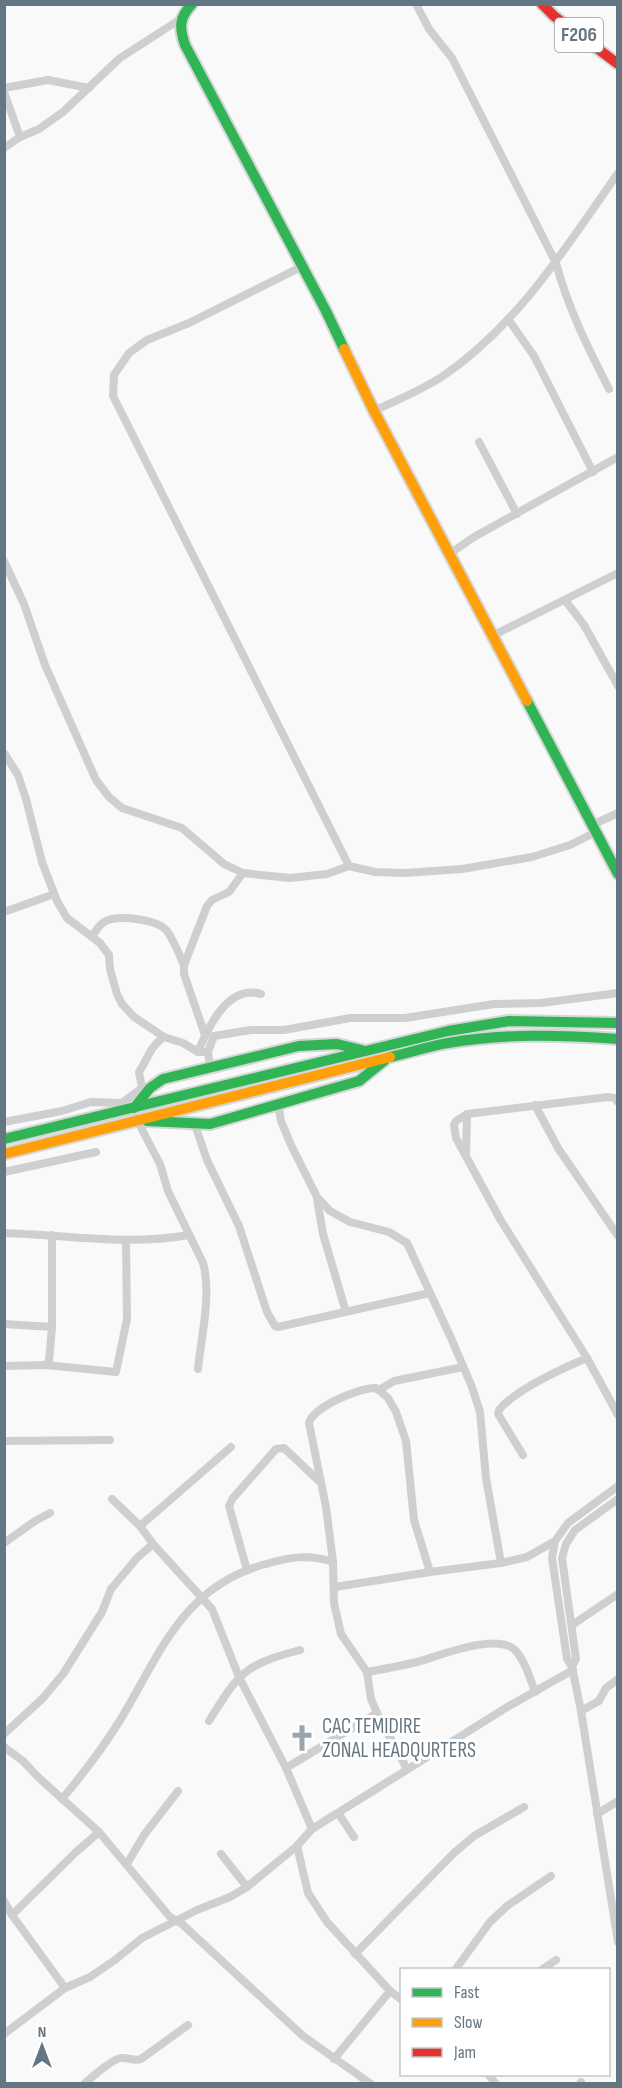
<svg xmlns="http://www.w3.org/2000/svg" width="622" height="2088" font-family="'Sofia Sans Condensed',sans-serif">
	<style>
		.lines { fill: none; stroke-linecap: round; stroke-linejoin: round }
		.fast-casing { stroke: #d5d6d7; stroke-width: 14 }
		.slow-casing { stroke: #d5d6d7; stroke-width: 14 }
		.jam-casing { stroke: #d5d6d7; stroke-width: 14 }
		.street { stroke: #cecfd0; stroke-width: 8 }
		.fast { stroke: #30b455; stroke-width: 10 }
		.slow { stroke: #ff9f0a; stroke-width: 10 }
		.jam { stroke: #e5322d; stroke-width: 10 }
		.labels { text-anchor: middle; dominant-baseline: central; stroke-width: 6; stroke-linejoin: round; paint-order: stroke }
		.shield { fill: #fff; stroke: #939fa8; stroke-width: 1.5 }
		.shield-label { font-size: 20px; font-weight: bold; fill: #657683 }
		.poi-label { font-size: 21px; fill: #657683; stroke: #fff; text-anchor: start }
	</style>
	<rect width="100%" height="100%" fill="#f9f9f9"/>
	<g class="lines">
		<defs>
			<g id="fast">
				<path d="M 192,4 C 179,18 179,27 185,45 L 326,311 L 344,349"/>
				<path d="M 527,701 L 618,874"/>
				<path d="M 390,1057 C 409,1053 429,1046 448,1043 C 505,1033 561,1035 618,1039"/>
				<path d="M 134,1108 L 150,1088 L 163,1079 L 299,1046 L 337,1044 L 362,1050"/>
				<path d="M 147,1121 L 210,1124 L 359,1081 L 385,1060"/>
				<path d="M 4,1139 L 448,1031 L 509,1021 L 618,1023"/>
			</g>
			<g id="slow">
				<path d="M 344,349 L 374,411 L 527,701"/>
				<path d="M 4,1154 L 390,1057"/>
			</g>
			<path id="jam" d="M 542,4 L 554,16 L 618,64"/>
		</defs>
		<use href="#fast" class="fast-casing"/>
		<use href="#slow" class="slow-casing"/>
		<use href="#jam" class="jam-casing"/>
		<g class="street">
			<path d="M 416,4 L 429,29 L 452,58 L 556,263 C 568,308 588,348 609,389"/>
			<path d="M 4,88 L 48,80 L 89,88"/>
			<path d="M 4,92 L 20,137"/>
			<path d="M 4,148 L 20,137 L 39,129 L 63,112 L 120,58 L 179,20"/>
			<path d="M 301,267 L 189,323 L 147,340 L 129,353 L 114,375 L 113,396 L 349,866"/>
			<path d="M 508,319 L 534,356 L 593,472"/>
			<path d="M 374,411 C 397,400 422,390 443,376 C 518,325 567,246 618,173"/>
			<path d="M 479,442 L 517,514"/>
			<path d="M 449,554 L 474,537 L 618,457"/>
			<path d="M 4,561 L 24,604 L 45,665 L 96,780 L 109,797 L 122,808 L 182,828 L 224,864 L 243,873 L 290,878 L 327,874 L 349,866 L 375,872 L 405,873 L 462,869 L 532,857 L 570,845 L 596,832"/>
			<path d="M 565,600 L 584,625 L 618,686"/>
			<path d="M 492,636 L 618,573"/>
			<path d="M 4,753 L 18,775 L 26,799 L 42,862 L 57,901 L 67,918 L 100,943 L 109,955 L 110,969 L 117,994 L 122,1004 L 134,1017 L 164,1037 L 183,1043 L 198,1052 L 208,1052 L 210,1068"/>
			<path d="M 592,825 L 618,813"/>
			<path d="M 4,912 L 54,894"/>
			<path d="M 92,936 C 95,932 99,925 104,922 C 116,914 157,919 167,931 C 174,941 179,954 184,965"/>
			<path d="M 205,1035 L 184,974 L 184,965 L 207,906 L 212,900 L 229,892 L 243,873"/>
			<path d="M 198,1052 C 208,1027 228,984 261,994"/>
			<path d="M 208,1052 L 214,1036 L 251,1030 L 284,1030 L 350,1018 L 405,1018 L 494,1004 L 541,1003 L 618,993"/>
			<path d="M 618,1102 L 615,1098 L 608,1097 L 467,1114 L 456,1121 L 454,1125 L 456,1138 L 500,1219 L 587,1358 L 618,1415"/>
			<path d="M 278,1103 L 281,1121 L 291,1145 L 317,1197 L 330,1211 L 350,1222 L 389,1232 L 407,1243 L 451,1338 L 472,1387 L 480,1412 L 486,1478 L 501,1563"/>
			<path d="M 535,1105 L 558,1148 L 618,1236"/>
			<path d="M 136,1118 L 160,1164 L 168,1191 L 203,1263 C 212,1294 201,1337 198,1369"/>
			<path d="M 4,1122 L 62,1111 L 91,1102 L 122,1103 L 142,1088 L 139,1072 C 148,1059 150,1046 164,1037"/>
			<path d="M 195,1125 L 207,1160 L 239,1226 L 267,1312 L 275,1326 L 278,1327 L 430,1293"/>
			<path d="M 466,1153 L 467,1114"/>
			<path d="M 4,1172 L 96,1152"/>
			<path d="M 317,1199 L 323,1234 L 346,1312"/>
			<path d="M 4,1233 C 67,1235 127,1246 189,1235"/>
			<path d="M 4,1324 L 52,1327"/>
			<path d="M 45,1365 L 49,1361 L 52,1327 L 52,1235"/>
			<path d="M 4,1366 L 45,1365 L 116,1372 L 127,1319 L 126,1241"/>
			<path d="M 379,1390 L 394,1381 L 463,1367"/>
			<path d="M 4,1441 L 110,1440"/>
			<path d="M 523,1455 L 498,1414 L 499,1410 C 515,1390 563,1368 587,1358"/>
			<path d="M 618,1486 L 568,1523 L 555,1541 L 552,1558 L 567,1659 L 572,1667 L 581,1711 L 618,1942"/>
			<path d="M 112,1499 L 140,1526 L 153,1544 L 212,1609 L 239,1677 L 286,1768 L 312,1829"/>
			<path d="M 140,1526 L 231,1447"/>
			<path d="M 4,1543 L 35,1521 L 50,1513"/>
			<path d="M 247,1570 L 229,1506 L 233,1498 L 276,1449 L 284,1448 L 319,1481"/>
			<path d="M 335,1587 L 430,1572 L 501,1563 L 527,1557 L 555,1541"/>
			<path d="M 572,1625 L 618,1594"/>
			<path d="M 572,1667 L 576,1659 L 562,1558 L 566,1544 L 575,1530 L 618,1499"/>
			<path d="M 367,1672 C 384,1669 401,1666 417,1662 C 439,1656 497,1632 515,1650 C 525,1661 530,1678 535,1692"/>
			<path d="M 581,1711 L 599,1701 L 606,1688 L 618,1679"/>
			<path d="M 209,1721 C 239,1673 243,1665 300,1650"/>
			<path d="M 4,1734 L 43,1698 L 63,1674 L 102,1612 L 111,1589 L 137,1558 L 153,1544"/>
			<path d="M 4,1747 L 23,1761 L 38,1777 L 99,1832 L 170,1917 L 182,1924 L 303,2036 L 371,2084"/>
			<path d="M 286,1768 L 377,1713"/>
			<path d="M 407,1769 L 377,1713 L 371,1699 L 367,1672 L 341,1634 L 334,1603 L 333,1562 L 326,1507 L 309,1423 C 313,1407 360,1387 376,1388 L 388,1398 L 396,1412 L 406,1441 L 414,1520 L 430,1572"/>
			<path d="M 62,1799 C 83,1774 102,1749 119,1722 C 160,1655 182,1586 266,1564 C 289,1557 310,1554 333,1562"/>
			<path d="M 338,1813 L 354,1837"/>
			<path d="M 597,1814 L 618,1801"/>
			<path d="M 297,1846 L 308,1893 L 327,1922 L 390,1991 L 402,2000"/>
			<path d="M 221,1854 L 247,1887"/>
			<path d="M 127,1864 L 144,1835 L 178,1791"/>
			<path d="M 4,1901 L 12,1915 L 65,1988"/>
			<path d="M 12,1915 L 75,1853 L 99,1832"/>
			<path d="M 355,1954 L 454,1853 L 474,1836 L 524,1807"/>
			<path d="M 455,1970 L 490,1922 L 507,1906 L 551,1876"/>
			<path d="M 541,1970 L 556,1960"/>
			<path d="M 4,2034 L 65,1988 L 90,1977 L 115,1960 L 142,1938 L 197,1910 L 230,1897 L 247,1887 L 297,1846 L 312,1829 L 509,1706 L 573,1670"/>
			<path d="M 334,2059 L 390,1991"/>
			<path d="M 488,2074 L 496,2084"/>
			<path d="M 581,2082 L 581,2084"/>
			<path d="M 84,2084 C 92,2077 112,2059 121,2058 C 129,2057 133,2062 141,2059 L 188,2025"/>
		</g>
		<use href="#fast" class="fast"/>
		<use href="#slow" class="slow"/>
		<use href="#jam" class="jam"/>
	</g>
	<defs>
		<symbol id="church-bare" viewBox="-9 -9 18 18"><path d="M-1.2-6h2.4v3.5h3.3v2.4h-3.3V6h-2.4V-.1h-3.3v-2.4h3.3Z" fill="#99a4ac" stroke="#fff" stroke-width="2.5" paint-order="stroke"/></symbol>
	</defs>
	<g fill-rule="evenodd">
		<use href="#church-bare" x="283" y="1719" width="38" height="38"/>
	</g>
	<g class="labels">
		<rect class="shield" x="555" y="18" width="48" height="34" rx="4.5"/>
		<g class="shield-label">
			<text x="579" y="35">F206</text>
		</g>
		<g class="poi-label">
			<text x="322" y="1726">CAC TEMIDIRE<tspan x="322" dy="24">ZONAL HEADQURTERS</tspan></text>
		</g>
	</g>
	<rect width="622" height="2088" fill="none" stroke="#657683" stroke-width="12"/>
	<rect x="400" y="1968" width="210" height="108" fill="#ffffff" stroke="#c1c8cd" stroke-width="1.5"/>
	<rect x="412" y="1988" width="30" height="9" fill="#30b455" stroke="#c1c8cd" stroke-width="1.5"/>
	<text x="454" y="1998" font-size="18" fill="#657683">Fast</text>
	<rect x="412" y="2018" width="30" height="9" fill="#ff9f0a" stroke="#c1c8cd" stroke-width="1.5"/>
	<text x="454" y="2028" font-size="18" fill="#657683">Slow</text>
	<rect x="412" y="2048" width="30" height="9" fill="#e5322d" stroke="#c1c8cd" stroke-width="1.5"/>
	<text x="454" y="2058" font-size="18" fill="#657683">Jam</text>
	<g transform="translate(42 2046)" stroke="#ffffff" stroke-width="4.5" paint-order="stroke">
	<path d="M0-4.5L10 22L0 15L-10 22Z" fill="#657683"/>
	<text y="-9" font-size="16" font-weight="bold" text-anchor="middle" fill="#657683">N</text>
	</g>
</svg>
